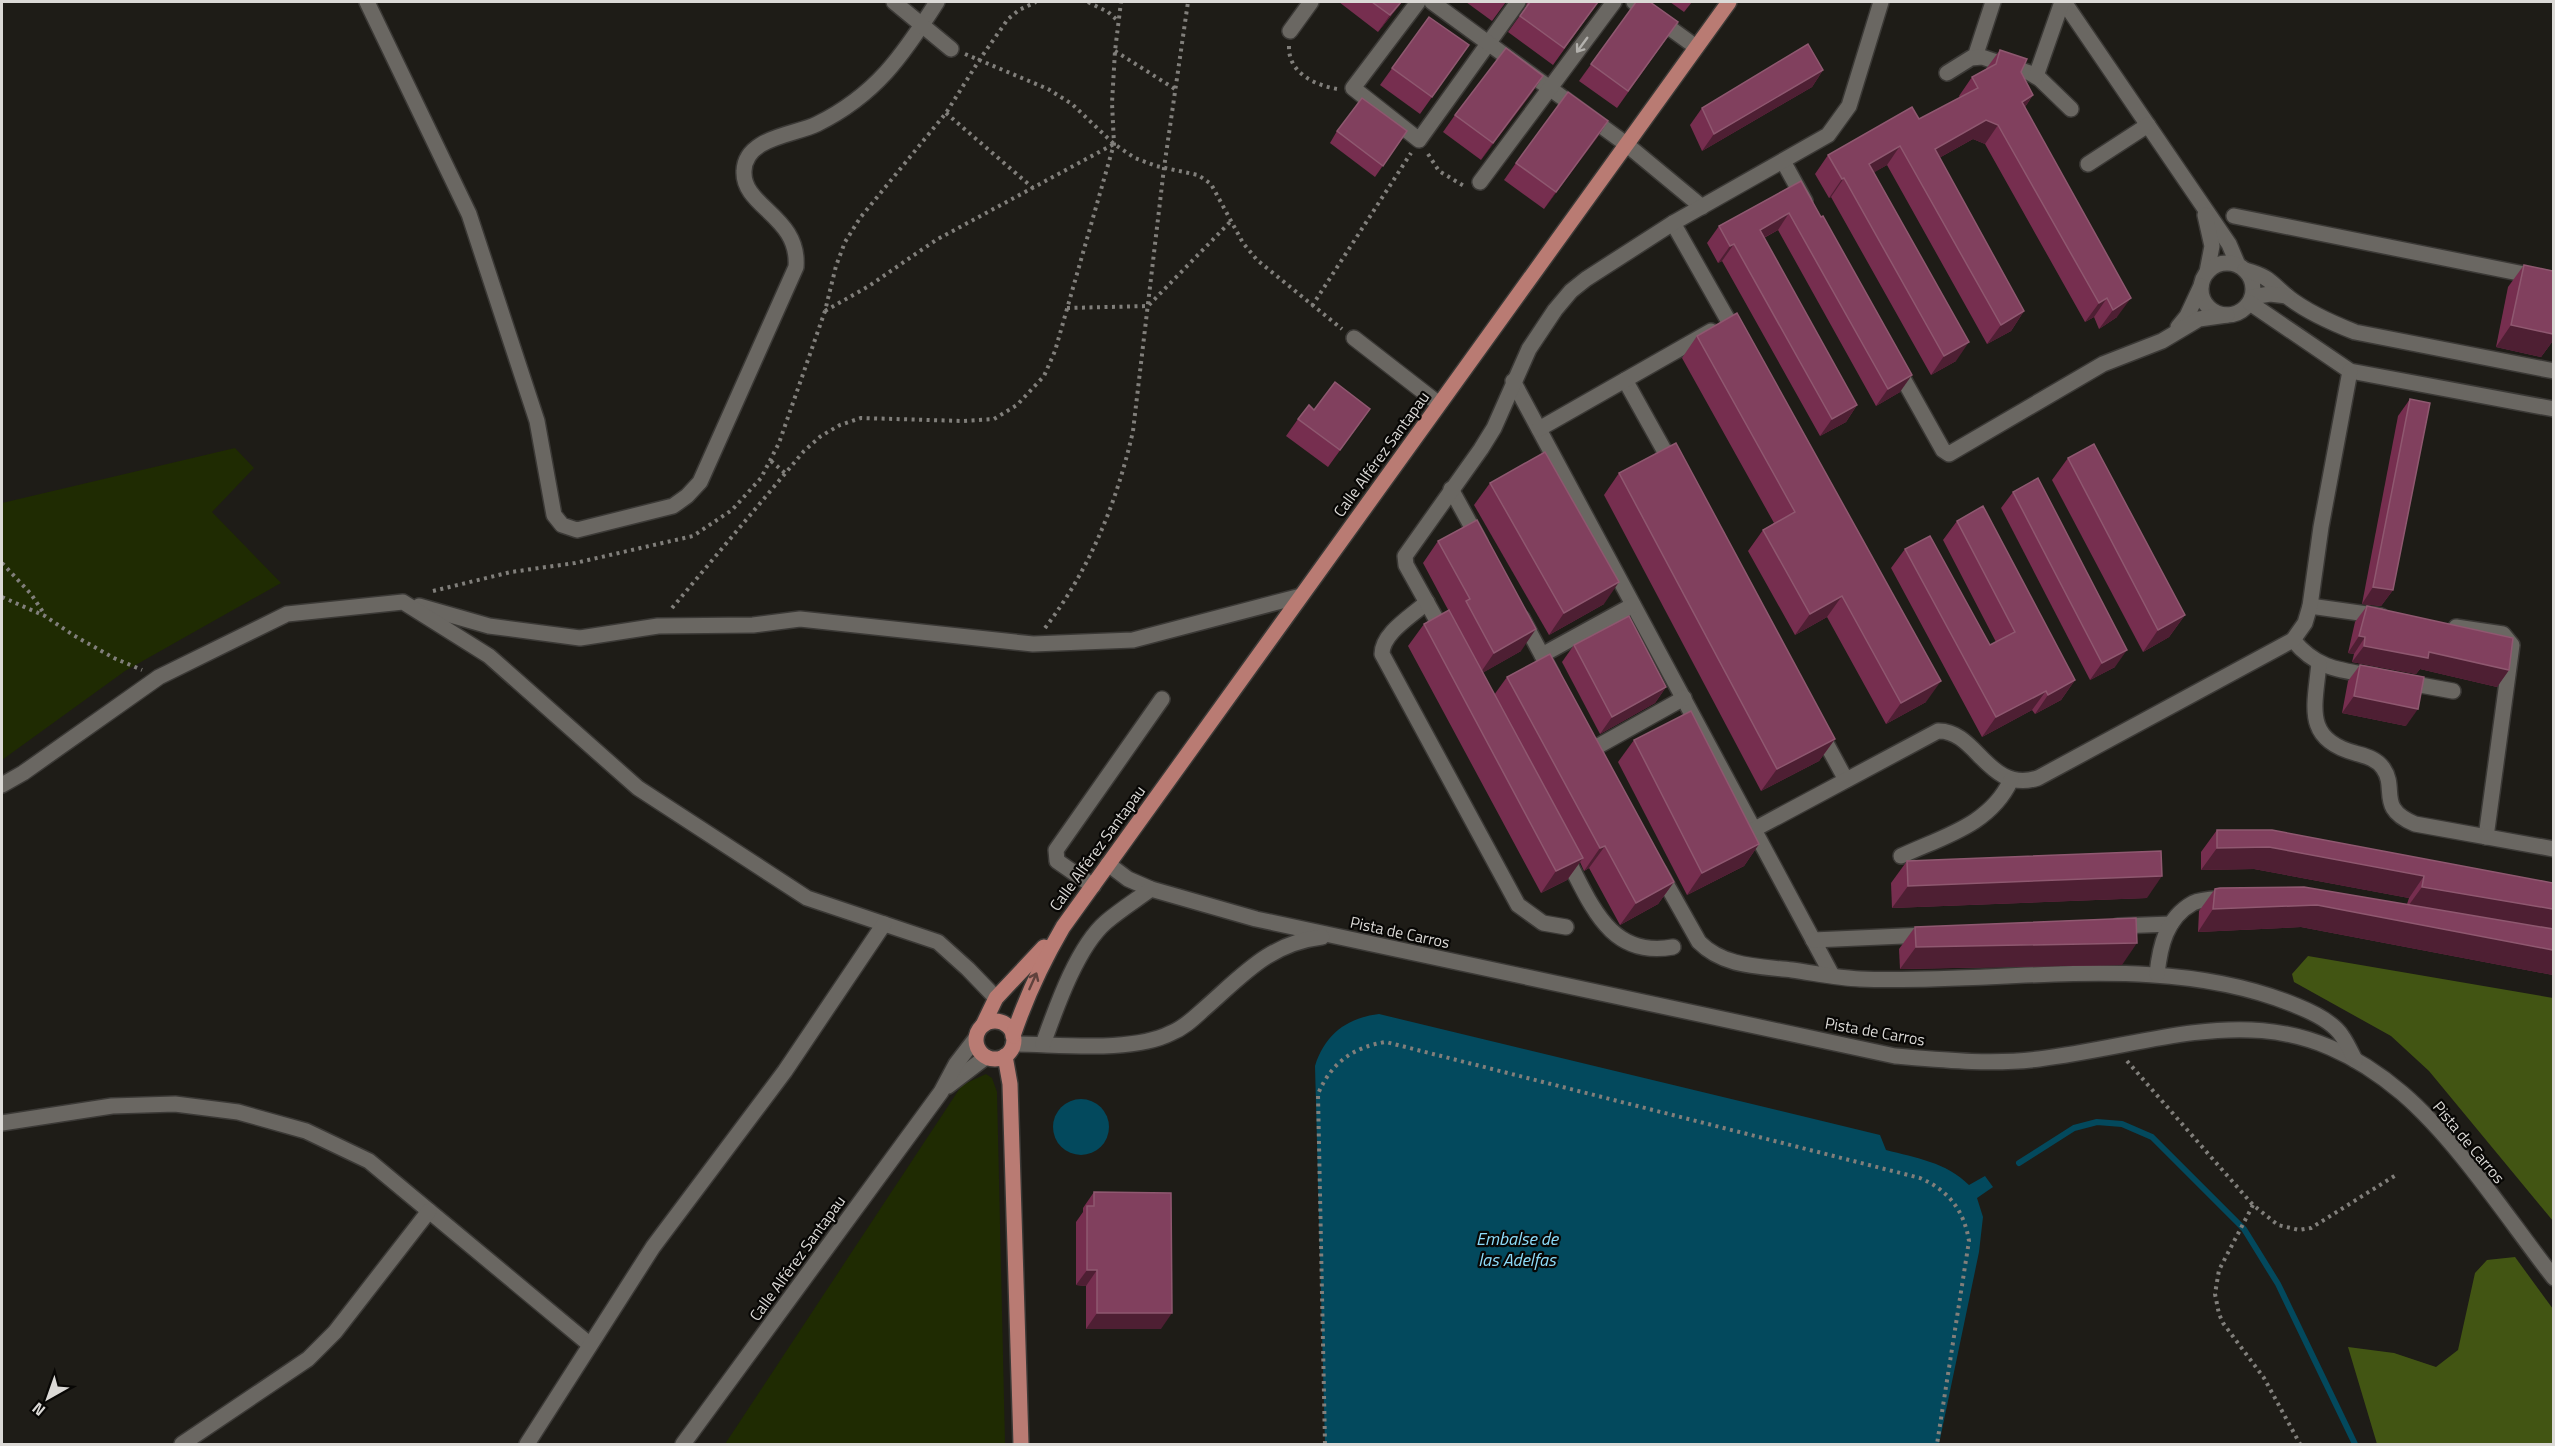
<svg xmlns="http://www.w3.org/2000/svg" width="2555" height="1446" font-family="'Titillium Web',sans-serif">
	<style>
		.green { fill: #1f2b02 }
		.forest { fill: #425513 }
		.water { fill: #03495d }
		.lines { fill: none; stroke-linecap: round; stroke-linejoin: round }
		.stream { stroke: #03495d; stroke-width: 6 }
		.minor-casing { stroke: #3b3936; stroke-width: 18 }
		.major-casing { stroke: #3b3936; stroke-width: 18 }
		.path { stroke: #817f7b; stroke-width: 4; stroke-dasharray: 3 4.5; stroke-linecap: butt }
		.minor { stroke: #6a6762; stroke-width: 15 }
		.major { stroke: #b97b73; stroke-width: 15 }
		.wall { fill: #762e4f }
		.shaded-wall { fill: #4e1f33 }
		.building { fill: #81405e; stroke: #8f5870; stroke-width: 1.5 }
		.oneway { stroke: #b3b1ad }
		.oneway2 { stroke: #60413c }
		.labels { text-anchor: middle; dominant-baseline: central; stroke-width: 4.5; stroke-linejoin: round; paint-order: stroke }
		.street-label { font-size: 16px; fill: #dbd9d6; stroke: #080705 }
		.water-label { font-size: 18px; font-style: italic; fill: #8edcfa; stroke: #080705 }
	</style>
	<rect width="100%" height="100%" fill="#1e1c17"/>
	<g class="green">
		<path d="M 235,448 L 254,468 L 212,512 L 281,583 L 125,671 L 2,760 L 2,503 Z"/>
		<path d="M 986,1074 L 992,1078 L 997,1092 L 1005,1444 L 725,1444 L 962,1085 Z"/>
	</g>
	<g class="forest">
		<path d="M 2308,956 L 2553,998 L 2553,1221 L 2429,1071 L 2391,1036 L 2294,982 L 2292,974 Z"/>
		<path d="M 2515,1257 L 2553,1309 L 2553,1444 L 2377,1444 L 2348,1347 L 2394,1353 L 2436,1367 L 2458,1350 L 2475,1273 L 2487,1260 Z"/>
	</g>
	<g class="water">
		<path d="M 1379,1014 L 1880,1135 L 1886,1150 C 1916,1158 1946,1162 1969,1185 L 1985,1176 L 1993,1187 L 1977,1198 L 1983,1217 L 1979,1252 L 1939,1444 L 1325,1444 L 1315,1066 C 1325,1034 1347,1018 1379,1014 Z"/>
		<circle cx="1081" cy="1127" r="28"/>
	</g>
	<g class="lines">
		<path class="stream" d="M 2019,1163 L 2074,1128 L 2097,1122 L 2122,1124 L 2152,1137 L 2244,1229 L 2278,1284 L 2355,1444"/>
		<defs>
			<g id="minor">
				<path d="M 367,2 L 469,214 L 537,421 L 554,515 L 562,525 L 577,530 L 673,506 L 687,496 L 700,482 L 796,267 C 800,216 742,207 744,171 C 745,137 795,135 817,124 C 876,95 903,55 937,2"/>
				<path d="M 894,2 L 951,49"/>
				<path d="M 1418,2 L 1353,88 L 1419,140 L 1518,2"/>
				<path d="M 1432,2 L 1626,144 L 1702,207"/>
				<path d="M 1634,2 L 1696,47"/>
				<path d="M 2064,2 L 2229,244 L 2238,265"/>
				<path d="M 1290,31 L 1311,2"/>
				<path d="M 1975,57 L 1993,2"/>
				<path d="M 1947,73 L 1971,58 L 1982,57 L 2030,73 L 2040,79 L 2071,109"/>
				<path d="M 2036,76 L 2062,2"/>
				<path d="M 1783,161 L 1805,201"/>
				<path d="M 2088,164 L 2148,125"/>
				<path d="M 1480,182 L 1614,2"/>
				<path d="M 2205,215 L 2212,246 L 2207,272"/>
				<path d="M 2234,216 L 2554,280"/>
				<path d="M 1673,223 L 1737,336"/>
				<circle cx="2227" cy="289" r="26"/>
				<path d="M 2245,270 C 2270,277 2270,282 2288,297 C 2307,312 2332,323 2355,332 L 2554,371"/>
				<path d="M 2252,297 L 2270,294 L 2287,296"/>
				<path d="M 2250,303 L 2350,371 L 2554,409"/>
				<path d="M 2178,327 L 2187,316 L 2201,286"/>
				<path d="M 1354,338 L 1439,404"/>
				<path d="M 1896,366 L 1943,450 L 1949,454 L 2103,364 L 2162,341 L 2199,319 L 2227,315"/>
				<path d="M 1625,380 L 1674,468"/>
				<path d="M 1513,381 L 1832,975"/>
				<path d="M 1539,429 L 1711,331"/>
				<path d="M 1451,489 L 1480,542"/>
				<path d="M 1427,602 C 1412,616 1382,633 1382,654 L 1518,905 L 1543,923 L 1566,927"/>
				<path d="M 419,606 L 489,626 L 580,638 L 658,626 L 753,625 L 800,619 L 1033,644 L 1133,640 L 1301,596"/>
				<path d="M 2310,606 L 2381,616"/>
				<path d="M 1522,618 L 1552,674"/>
				<path d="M 2456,627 L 2503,634 L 2512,645 L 2486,837"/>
				<path d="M 1445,635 L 1406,565 L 1405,556 L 1481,449 L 1494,428 L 1529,349 L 1555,310 L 1571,291 L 1586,279 L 1673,223 L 1828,135 L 1849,106 L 1881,2"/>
				<path d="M 2293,640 C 2317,669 2339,670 2375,676"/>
				<path d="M 1542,655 L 1633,605"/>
				<path d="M 2319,663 C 2315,706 2303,739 2355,753 C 2365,756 2376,758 2383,768 C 2398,789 2376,808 2415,824 L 2554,849"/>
				<path d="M 2404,682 L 2453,691"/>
				<path d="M 1819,730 L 1846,780"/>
				<path d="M 1593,749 L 1684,698"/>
				<path d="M 2,785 L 23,773 L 159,677 L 287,614 L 403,602 L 489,656 L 638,788 L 807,898 L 938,942 L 968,969 L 996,998"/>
				<path d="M 1753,830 L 1938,731 C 1977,730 1988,794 2038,778 L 2293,640 L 2305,623 L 2310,606 L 2321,527 L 2350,371"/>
				<path d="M 1564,853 C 1590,900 1607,959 1673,947"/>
				<path d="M 1901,856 C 1944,836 1990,825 2011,780"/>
				<path d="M 1108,864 L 1128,879 L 1151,889 L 1256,919 L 1895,1056 C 1942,1060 1992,1065 2039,1059 C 2179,1041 2278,988 2402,1093 C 2458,1141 2508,1219 2554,1278"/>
				<path d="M 1659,871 L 1699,942 C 1724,967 1758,966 1792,970 C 1814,973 1837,978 1860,979 C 2003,985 2162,949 2297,1006 C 2312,1012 2333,1022 2342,1036 C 2347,1043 2351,1052 2355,1060"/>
				<path d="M 1093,886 L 1057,861 L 1056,850 L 1162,699"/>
				<path d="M 2118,926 L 2171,924"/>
				<path d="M 1813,940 L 1926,935"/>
				<path d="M 2157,974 C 2160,946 2166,918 2193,903 C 2202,899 2217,899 2227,898"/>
				<path d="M 1013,1044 C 1058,1044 1132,1053 1171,1033 C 1184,1028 1194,1018 1204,1009 C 1242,976 1269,943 1322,937"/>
				<path d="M 1043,1044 C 1056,1008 1077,947 1106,922 C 1120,910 1136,900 1151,889"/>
				<path d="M 948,1086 L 986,1057"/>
				<path d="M 2,1123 L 112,1106 L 175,1104 L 238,1112 L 306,1131 L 369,1161 L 589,1344"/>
				<path d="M 182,1444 L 308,1359 L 335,1332 L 429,1211"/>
				<path d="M 527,1444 L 653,1247 L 785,1071 L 884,924"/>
				<path d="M 683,1444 L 941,1092 L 956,1064 L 976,1038"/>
			</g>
			<g id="major">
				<circle cx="995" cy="1040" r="19"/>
				<path d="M 983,1025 L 996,998 L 1044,947"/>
				<path d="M 1013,1036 C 1026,997 1042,963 1063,927 L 1729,2"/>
				<path d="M 1005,1056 L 1010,1084 L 1021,1444"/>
			</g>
		</defs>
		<use href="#minor" class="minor-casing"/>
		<use href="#major" class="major-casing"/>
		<g class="path">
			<path d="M 1088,2 L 1108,12 L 1117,20"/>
			<path d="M 1289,46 C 1288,73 1315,85 1337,89"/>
			<path d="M 1115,51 L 1175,89"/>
			<path d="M 965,54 L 1048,89 L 1072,104 L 1114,144 L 1135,158 L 1156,166 L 1198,175 L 1211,184 L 1243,243 L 1257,260 L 1342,329"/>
			<path d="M 946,113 L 1033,188"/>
			<path d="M 1428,154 L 1439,171 L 1464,186"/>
			<path d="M 1312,306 L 1411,153"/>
			<path d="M 1067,308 L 1148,306 L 1232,220"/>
			<path d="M 825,311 L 869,286 L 936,240 L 1114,144"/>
			<path d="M 771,461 L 785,473"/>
			<path d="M 2,563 L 31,594 L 45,615"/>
			<path d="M 433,591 L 511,572 L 575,563 L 693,536 L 732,510 L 761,478 L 779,443 L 825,311 L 836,266 L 845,242 L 860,218 L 946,113 L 980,59 L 1008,19 L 1019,10 L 1036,2"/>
			<path d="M 2,597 L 45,616 L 73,635 L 114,658 L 142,670"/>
			<path d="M 672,608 L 804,451 L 821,436 L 840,425 L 861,418 L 963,421 L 994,419 L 1017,405 L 1044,376 L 1055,351 L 1114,144 L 1112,103 L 1115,51 L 1121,2"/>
			<path d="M 1045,628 C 1090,569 1117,502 1133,431 L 1164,168 L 1188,2"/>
			<path d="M 2127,1061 L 2253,1205 L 2278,1225 L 2299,1230 L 2311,1228 L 2396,1175"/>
			<path d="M 2253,1205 L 2219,1270 L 2215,1294 L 2219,1314 L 2223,1323 L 2264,1378 L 2300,1444"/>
			<path d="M 1325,1444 L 1318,1094 C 1331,1063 1353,1047 1386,1042 L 1920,1178 C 1948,1190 1964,1210 1969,1241 L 1937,1444"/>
		</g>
		<use href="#minor" class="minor"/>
		<use href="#major" class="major"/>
	</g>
	<g class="wall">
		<path d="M 1339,2 L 1402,2 L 1378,32 Z"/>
		<path d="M 1466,2 L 1506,2 L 1492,21 Z"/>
		<path d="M 1527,2 L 1598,2 L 1553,65 L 1508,32 L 1526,7 Z"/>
		<path d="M 1636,2 L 1678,22 L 1617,108 L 1579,81 Z"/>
		<path d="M 1670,2 L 1692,2 L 1684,12 Z"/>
		<path d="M 1429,17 L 1469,45 L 1420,114 L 1380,85 Z"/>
		<path d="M 2000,50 L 2021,72 L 2033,95 L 2025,107 L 2117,317 L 2099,329 L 2094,317 L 2085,322 L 1985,144 L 1973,139 L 1939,158 L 2024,311 L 2011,331 L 1987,344 L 1887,165 L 1874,172 L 1956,361 L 1931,375 L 1831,197 L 1829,198 L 1815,174 L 1828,155 L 1919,119 L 1960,98 L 1959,96 L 1972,77 L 1986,69 Z"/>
		<path d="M 1823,70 L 1812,87 L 1702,151 L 1690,125 L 1702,108 Z"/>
		<path d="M 1543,76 L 1481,160 L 1443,132 L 1455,115 Z"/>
		<path d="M 1608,121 L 1544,209 L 1504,180 L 1516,163 Z"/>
		<path d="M 1337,131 L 1407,131 L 1375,177 L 1330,143 Z"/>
		<path d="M 1801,181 L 1900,392 L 1876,406 L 1778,230 L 1764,238 L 1857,405 L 1846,422 L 1820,436 L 1722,261 L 1718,263 L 1707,243 L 1719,226 Z"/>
		<path d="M 2524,265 L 2552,342 L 2541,357 L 2496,347 L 2508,287 Z"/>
		<path d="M 1697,336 L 1926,702 L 1886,724 L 1827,617 L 1795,635 L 1748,551 L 1763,530 L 1774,523 L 1682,358 Z"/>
		<path d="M 2410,399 L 2393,590 L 2381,606 L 2362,604 L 2398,416 Z"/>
		<path d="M 1370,409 L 1328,467 L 1286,436 L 1298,419 L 1314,410 Z"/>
		<path d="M 2068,458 L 2185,615 L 2169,637 L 2143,652 L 2052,480 Z"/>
		<path d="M 1619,473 L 1835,739 L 1819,761 L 1761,791 L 1604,495 Z"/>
		<path d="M 1490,483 L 1604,604 L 1549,635 L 1474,505 Z"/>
		<path d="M 2013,492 L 2115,667 L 2090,680 L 2001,508 Z"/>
		<path d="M 1957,521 L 2075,680 L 2061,700 L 2035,714 L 2032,710 L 1982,737 L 1891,568 L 1905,549 L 1990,645 L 1996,642 L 1943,540 Z"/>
		<path d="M 1438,541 L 1521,651 L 1482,673 L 1494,695 L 1507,677 L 1674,882 L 1658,904 L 1620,925 L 1589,868 L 1584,871 L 1580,862 L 1567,880 L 1541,893 L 1408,646 L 1424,624 L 1453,619 L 1423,563 Z"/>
		<path d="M 2367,606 L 2509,670 L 2497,687 L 2420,669 L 2416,674 L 2352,662 L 2354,654 L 2348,653 L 2355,622 Z"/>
		<path d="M 1574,645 L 1666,687 L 1655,703 L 1600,734 L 1562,662 Z"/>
		<path d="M 2360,665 L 2406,726 L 2342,713 L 2348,681 Z"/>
		<path d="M 1634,740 L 1759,844 L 1744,866 L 1687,895 L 1618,762 Z"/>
		<path d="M 2217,830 L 2553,883 L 2553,975 L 2301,927 L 2198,932 L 2199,911 L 2215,889 L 2407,904 L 2409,898 L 2254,869 L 2201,870 L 2201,852 Z"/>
		<path d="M 1907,861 L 2147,898 L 1892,908 L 1891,883 Z"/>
		<path d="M 1915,927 L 2122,965 L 1900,969 L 1899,949 Z"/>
		<path d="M 1094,1192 L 1161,1329 L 1086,1329 L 1086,1286 L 1076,1285 L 1076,1222 L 1083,1212 L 1083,1208 Z"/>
	</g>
	<g class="shaded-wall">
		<path d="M 1401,2 L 1402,2 L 1378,32 L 1390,15 Z"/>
		<path d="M 1823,70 L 1812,87 L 1702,151 L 1714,134 Z"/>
		<path d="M 1543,76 L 1532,93 L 1481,160 L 1493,143 Z"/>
		<path d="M 2033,95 L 2020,114 L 2022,102 Z"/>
		<path d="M 1986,120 L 1998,125 L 1985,144 L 1973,139 L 1921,168 L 1935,149 Z"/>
		<path d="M 1608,121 L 1597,138 L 1544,209 L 1556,192 Z"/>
		<path d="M 1900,146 L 1887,165 L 1856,183 L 1869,164 Z"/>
		<path d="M 1844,178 L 1831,197 L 1829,198 L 1842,179 Z"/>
		<path d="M 1789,213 L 1778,230 L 1748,246 L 1760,230 Z"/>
		<path d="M 1734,244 L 1722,261 L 1718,263 L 1730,246 Z"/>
		<path d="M 2107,298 L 2094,317 L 2085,322 L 2099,303 Z"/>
		<path d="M 2131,298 L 2117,317 L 2099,329 L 2113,310 Z"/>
		<path d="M 2024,311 L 2011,331 L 1987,344 L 2001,325 Z"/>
		<path d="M 2511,325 L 2553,328 L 2553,342 L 2552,342 L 2541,357 L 2496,347 Z"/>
		<path d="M 1969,342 L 1956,361 L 1931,375 L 1944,356 Z"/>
		<path d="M 1912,375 L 1900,392 L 1876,406 L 1888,389 Z"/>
		<path d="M 1857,405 L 1846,422 L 1820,436 L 1832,419 Z"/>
		<path d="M 1619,582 L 1604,604 L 1549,635 L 1564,613 Z"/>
		<path d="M 2373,587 L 2393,590 L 2381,606 L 2362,604 Z"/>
		<path d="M 1842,596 L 1827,617 L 1795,635 L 1810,614 Z"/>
		<path d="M 2185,615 L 2169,637 L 2143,652 L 2158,630 Z"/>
		<path d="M 1536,629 L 1521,651 L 1479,675 L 1494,653 Z"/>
		<path d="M 2359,636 L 2365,637 L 2354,654 L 2348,653 Z"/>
		<path d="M 2364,646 L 2429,652 L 2509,670 L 2497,687 L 2420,669 L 2416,674 L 2352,662 Z"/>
		<path d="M 2127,650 L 2115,667 L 2090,680 L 2102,663 Z"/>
		<path d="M 2075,680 L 2061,700 L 2035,714 L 2048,695 Z"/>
		<path d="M 1941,681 L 1926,702 L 1886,724 L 1901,703 Z"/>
		<path d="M 1666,687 L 1655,703 L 1600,734 L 1612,717 Z"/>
		<path d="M 2046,691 L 2032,710 L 1982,737 L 1996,717 Z"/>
		<path d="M 2354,696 L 2418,709 L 2406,726 L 2342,713 Z"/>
		<path d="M 1835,739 L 1819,761 L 1761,791 L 1777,769 Z"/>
		<path d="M 1759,844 L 1744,866 L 1687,895 L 1702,873 Z"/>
		<path d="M 1605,846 L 1589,868 L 1584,871 L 1600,848 Z"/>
		<path d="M 2269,847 L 2424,876 L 2409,898 L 2254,869 L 2201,870 L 2217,848 Z"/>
		<path d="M 1583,858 L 1567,880 L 1541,893 L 1556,871 Z"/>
		<path d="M 2162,876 L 2147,898 L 1892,908 L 1908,886 Z"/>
		<path d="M 1674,882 L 1658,904 L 1620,925 L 1636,903 Z"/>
		<path d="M 2422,887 L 2553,909 L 2553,934 L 2406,909 Z"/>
		<path d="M 2317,905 L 2553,950 L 2553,975 L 2301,927 L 2198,932 L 2213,909 Z"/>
		<path d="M 2137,943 L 2122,965 L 1900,969 L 1916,947 Z"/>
		<path d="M 1087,1270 L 1097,1270 L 1086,1286 L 1076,1285 Z"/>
		<path d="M 1097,1313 L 1172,1313 L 1161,1329 L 1086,1329 Z"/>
	</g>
	<g class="building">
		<path d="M 1372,2 L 1401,2 L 1390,15 Z"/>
		<path d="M 1530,2 L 1598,2 L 1564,48 L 1520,16 Z"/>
		<path d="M 1636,2 L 1650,2 L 1678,22 L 1628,91 L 1591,64 Z"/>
		<path d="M 1429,17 L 1469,45 L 1432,97 L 1392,68 Z"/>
		<path d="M 1808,44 L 1823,70 L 1714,134 L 1702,108 Z"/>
		<path d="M 1506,48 L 1543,76 L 1493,143 L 1455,115 Z"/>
		<path d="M 2000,50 L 2027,59 L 2021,72 L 2033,95 L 2022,102 L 2131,298 L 2113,310 L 2107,298 L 2099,303 L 1998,125 L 1986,120 L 1935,149 L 2024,311 L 2001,325 L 1900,146 L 1869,164 L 1969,342 L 1944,356 L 1844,178 L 1842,179 L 1828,155 L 1912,107 L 1919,119 L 1978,88 L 1972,77 L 1996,64 Z"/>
		<path d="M 1568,92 L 1608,121 L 1556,192 L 1516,163 Z"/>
		<path d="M 1362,98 L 1407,131 L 1383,166 L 1337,131 Z"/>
		<path d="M 1801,181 L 1821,217 L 1823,216 L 1912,375 L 1888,389 L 1789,213 L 1760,230 L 1857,405 L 1832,419 L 1734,244 L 1730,246 L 1719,226 Z"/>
		<path d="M 2524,265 L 2553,271 L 2553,334 L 2511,325 Z"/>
		<path d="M 1737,313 L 1941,681 L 1901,703 L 1842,596 L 1810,614 L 1763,530 L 1795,512 L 1697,336 Z"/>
		<path d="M 1335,382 L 1370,409 L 1340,450 L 1298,419 L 1309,405 L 1314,410 Z"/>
		<path d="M 2410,399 L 2430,403 L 2393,590 L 2373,587 Z"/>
		<path d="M 1676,443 L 1835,739 L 1777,769 L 1619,473 Z"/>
		<path d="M 2094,444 L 2185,615 L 2158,630 L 2068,458 Z"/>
		<path d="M 1545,452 L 1619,582 L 1564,613 L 1490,483 Z"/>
		<path d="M 2038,478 L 2127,650 L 2102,663 L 2013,492 Z"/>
		<path d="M 1983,506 L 2075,680 L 2048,695 L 2046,691 L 1996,717 L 1905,549 L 1930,536 L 1990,645 L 2015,632 L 1957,521 Z"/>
		<path d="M 1477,520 L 1536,629 L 1494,653 L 1466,601 L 1470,599 L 1438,541 Z"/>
		<path d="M 2367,606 L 2513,638 L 2509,670 L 2429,652 L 2428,658 L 2364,646 L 2365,637 L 2359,636 Z"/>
		<path d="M 1449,610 L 1583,858 L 1556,871 L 1424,624 Z"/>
		<path d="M 1629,616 L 1666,687 L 1612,717 L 1574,645 Z"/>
		<path d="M 1550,654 L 1674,882 L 1636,903 L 1605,846 L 1600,848 L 1507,677 Z"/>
		<path d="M 2360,665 L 2424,677 L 2418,709 L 2354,696 Z"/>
		<path d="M 1691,711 L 1759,844 L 1702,873 L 1634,740 Z"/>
		<path d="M 2217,830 L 2272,830 L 2553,883 L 2553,909 L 2422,887 L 2424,876 L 2269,847 L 2217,848 Z"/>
		<path d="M 2161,851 L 2162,876 L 1908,886 L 1907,861 Z"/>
		<path d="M 2304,887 L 2553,929 L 2553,950 L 2317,905 L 2213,909 L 2215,889 L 2220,888 Z"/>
		<path d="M 2136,918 L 2137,943 L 1916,947 L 1915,927 Z"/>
		<path d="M 1094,1192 L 1171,1193 L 1172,1313 L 1097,1313 L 1097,1270 L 1087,1270 L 1087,1206 L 1094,1206 Z"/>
	</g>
	<defs><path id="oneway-shaft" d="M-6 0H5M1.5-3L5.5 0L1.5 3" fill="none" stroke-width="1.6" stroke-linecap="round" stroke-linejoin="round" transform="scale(1.5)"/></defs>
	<use class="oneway" href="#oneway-shaft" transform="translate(1582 45) rotate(126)"/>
	<use class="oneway2" href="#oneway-shaft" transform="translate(1033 981) rotate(-66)"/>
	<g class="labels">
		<g class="street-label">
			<text transform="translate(1381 454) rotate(-54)">Calle Alférez Santapau</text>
			<text transform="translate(1097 848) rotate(-54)">Calle Alférez Santapau</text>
			<text transform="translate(1400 932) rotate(12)">Pista de Carros</text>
			<text transform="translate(1875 1031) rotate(10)">Pista de Carros</text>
			<text transform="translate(2469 1142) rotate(50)">Pista de Carros</text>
			<text transform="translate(797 1258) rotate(-54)">Calle Alférez Santapau</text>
		</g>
		<g class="water-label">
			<text x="1517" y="1238">Embalse de<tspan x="1517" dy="21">las Adelfas</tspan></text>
		</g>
	</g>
	<rect width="2555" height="1446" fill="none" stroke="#dbd9d6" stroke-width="6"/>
	<g transform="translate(48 1398) rotate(220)" stroke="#080705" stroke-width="4.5" paint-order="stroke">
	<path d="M0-4.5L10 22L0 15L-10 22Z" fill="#dbd9d6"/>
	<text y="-9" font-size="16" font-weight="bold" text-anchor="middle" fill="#dbd9d6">N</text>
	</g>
</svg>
